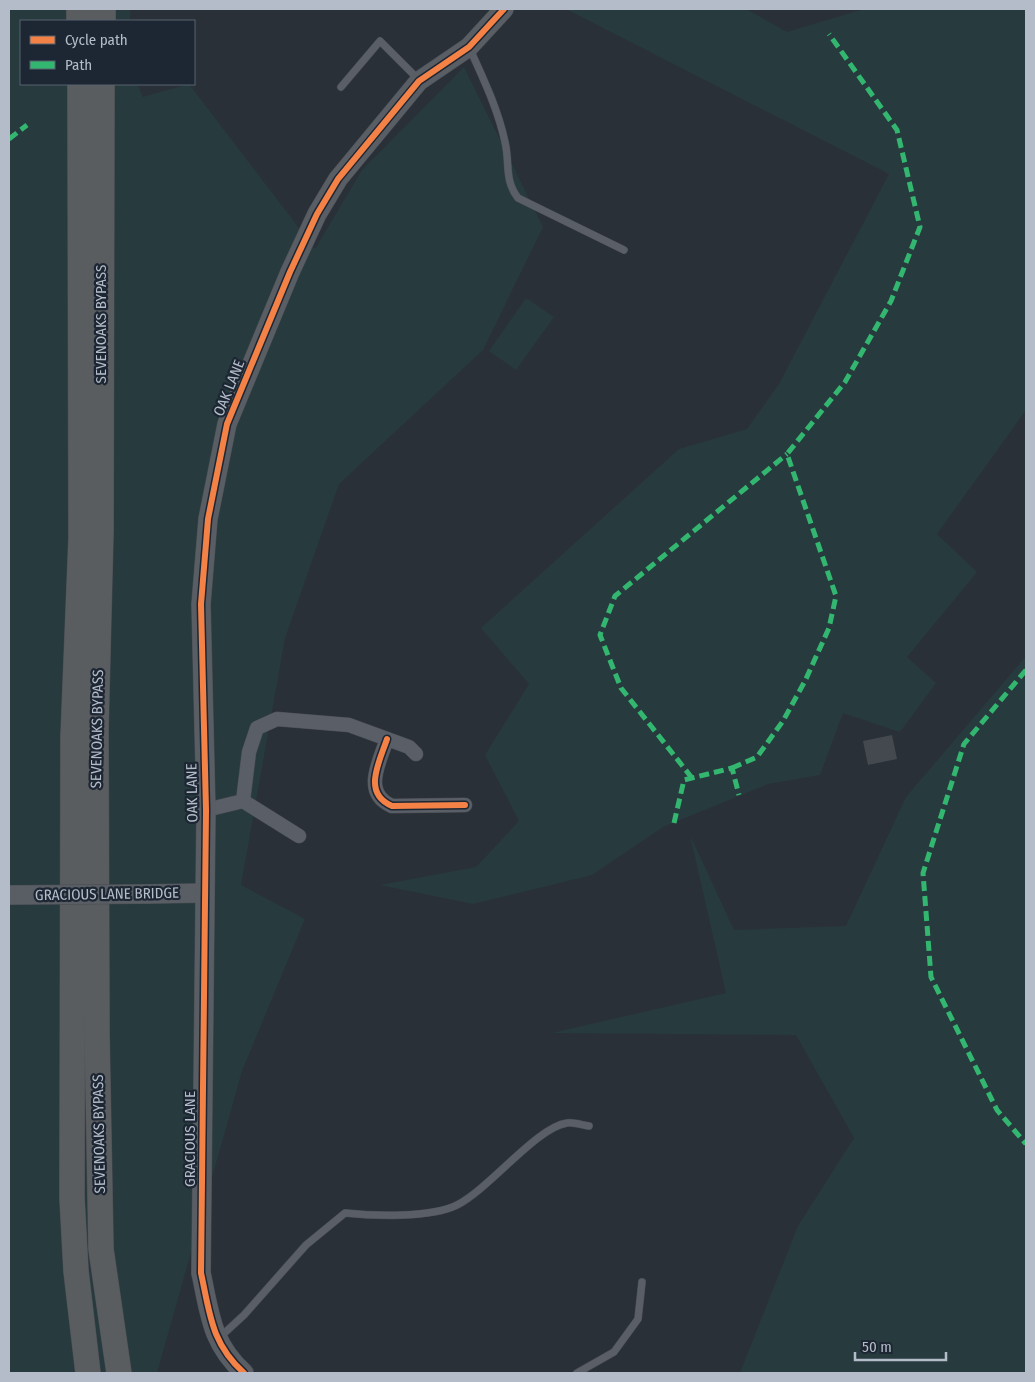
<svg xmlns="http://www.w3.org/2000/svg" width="1035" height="1382" font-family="'Fira Sans Condensed',sans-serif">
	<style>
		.green { fill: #273a3e }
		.building { fill: #444950 }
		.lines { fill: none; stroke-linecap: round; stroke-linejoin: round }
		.lane-casing { stroke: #484c53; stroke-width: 8 }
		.street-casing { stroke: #484c53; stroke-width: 15 }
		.secondary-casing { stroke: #484c53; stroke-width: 20 }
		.highway-casing { stroke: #474c53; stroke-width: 26 }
		.lane { stroke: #5a5e66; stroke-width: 7 }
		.street { stroke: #5a5e66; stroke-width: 14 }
		.secondary { stroke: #595d64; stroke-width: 19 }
		.highway { stroke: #5a5d60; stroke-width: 25 }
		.secondary-bridge-casing { stroke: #484c53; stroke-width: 20; stroke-linecap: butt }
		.secondary-bridge { stroke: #595d64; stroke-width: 19 }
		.quiet { stroke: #33b770; stroke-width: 5; stroke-dasharray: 10 5; stroke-linecap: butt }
		.cycleway-casing { stroke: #1d2633; stroke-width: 9 }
		.cycleway { stroke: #f48246; stroke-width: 6 }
		.labels { text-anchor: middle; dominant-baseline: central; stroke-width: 4.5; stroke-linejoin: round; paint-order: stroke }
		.street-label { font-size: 15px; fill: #b4bcc9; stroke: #1d2633 }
	</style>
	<rect width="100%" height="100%" fill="#2a3038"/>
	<g class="green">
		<path d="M 9,9 L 130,9 L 130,21 L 21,21 L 21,84 L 137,84 L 143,97 L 189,84 L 315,249 L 362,170 L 464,67 L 543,227 L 483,350 L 339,484 L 285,638 L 241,885 L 305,919 L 242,1071 L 157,1373 L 9,1373 Z"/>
		<path d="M 566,9 L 746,9 L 787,32 L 864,9 L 1026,10 L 1026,410 L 937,534 L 977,572 L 907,657 L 936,683 L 900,732 L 843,713 L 820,775 L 768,784 L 663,827 L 592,875 L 473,904 L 380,885 L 476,867 L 519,821 L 485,755 L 529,684 L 481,628 L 679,449 L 747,429 L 779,384 L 889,174 Z"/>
		<path d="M 526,298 L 554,317 L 516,370 L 489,351 Z"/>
		<path d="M 1026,656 L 1026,1373 L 740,1373 L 798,1226 L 854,1138 L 796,1035 L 552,1033 L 726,993 L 690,835 L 734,930 L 846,926 L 906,797 Z"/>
	</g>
	<path class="building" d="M 892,735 L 897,759 L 868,765 L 863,741 Z"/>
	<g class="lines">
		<defs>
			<g id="lane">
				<path d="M 469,47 C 483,78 498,109 505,142 C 510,163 504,180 518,198 L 624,250"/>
				<path d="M 341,87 L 380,41 L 419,80"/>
				<path d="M 219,1338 L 244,1315 L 306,1245 L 345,1213 C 374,1216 431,1218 457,1205 C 489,1189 537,1127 567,1123 C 573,1122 582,1125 589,1126"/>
				<path d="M 577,1373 L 614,1352 L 638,1319 L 642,1282"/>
			</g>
			<g id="street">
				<path d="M 387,739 C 379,763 362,793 392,806 L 465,805"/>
				<path d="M 243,801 L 299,836"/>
				<path d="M 206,810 L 243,801 L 249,752 L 257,728 L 277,719 L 349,725 L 409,747 L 416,754"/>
			</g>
			<g id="secondary">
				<path d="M 147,894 L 205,893"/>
				<path d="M 244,1373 C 211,1343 210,1314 201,1273 L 206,810 L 201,604 L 208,519 L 227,424 L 290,272 L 317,214 L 338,179 L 419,81 L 469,47 L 504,9"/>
			</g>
			<g id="highway">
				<path d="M 79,9 L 79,21"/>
				<path d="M 103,21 L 103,9"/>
				<path d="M 80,84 L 81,538 L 73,737 L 72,1198 L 76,1271 L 88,1373"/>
				<path d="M 102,84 L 101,531 L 96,729 L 97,1033 L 101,1249 L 119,1373"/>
			</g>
		</defs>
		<use href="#lane" class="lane-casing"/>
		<use href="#street" class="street-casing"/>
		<use href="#secondary" class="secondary-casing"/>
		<use href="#highway" class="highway-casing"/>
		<use href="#lane" class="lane"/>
		<use href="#street" class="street"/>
		<use href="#secondary" class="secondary"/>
		<use href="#highway" class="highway"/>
		<defs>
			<path id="secondary-bridge" d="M 9,895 L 147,894"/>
		</defs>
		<use href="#secondary-bridge" class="secondary-bridge-casing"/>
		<use href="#secondary-bridge" class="secondary-bridge"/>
		<g class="quiet">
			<path d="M 9,139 L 27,125"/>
			<path d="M 1026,670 L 964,744 L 923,873 L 931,977 L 997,1110 L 1026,1144"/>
			<path d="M 732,768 L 757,757 L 783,721 L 805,681 L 829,628 L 836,596 L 787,454 L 845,382 L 891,301 L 920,227 L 897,130 L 829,34"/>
			<path d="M 692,778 L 621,688 L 600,635 L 615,596 L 787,454"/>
			<path d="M 674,823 L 684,780 L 732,768 L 739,795"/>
		</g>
		<defs>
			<g id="cycleway">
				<path d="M 387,739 C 379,763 362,793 392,806 L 465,805"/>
				<path d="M 244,1373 C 211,1343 210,1314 201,1273 L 206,810 L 201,604 L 208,519 L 227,424 L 290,272 L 317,214 L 338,179 L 419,81 L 469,47 L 504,9"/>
			</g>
		</defs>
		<use href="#cycleway" class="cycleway-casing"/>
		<use href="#cycleway" class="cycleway"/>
	</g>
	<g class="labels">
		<g class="street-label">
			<text transform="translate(101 324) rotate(-90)">SEVENOAKS BYPASS</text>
			<text transform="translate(229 388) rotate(-68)">OAK LANE</text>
			<text transform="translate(97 729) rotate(-89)">SEVENOAKS BYPASS</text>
			<text transform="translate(192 793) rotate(-91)">OAK LANE</text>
			<text transform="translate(107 894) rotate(-1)">GRACIOUS LANE BRIDGE</text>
			<text transform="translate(99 1134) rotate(-91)">SEVENOAKS BYPASS</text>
			<text transform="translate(190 1139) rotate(-90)">GRACIOUS LANE</text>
		</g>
	</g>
	<rect width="1035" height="1382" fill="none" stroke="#b4bcc9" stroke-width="20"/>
	<rect x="20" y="20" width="175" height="65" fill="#1d2633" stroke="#59626f"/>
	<rect x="30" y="36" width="25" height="8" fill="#f48246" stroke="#59626f"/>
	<text x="65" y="45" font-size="15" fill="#b4bcc9">Cycle path</text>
	<rect x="30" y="61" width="25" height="8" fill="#33b770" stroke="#59626f"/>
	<text x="65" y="70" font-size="15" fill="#b4bcc9">Path</text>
	<path d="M855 1352v8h91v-8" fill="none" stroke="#b4bcc9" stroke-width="2.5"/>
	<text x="862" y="1352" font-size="15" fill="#b4bcc9" stroke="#1d2633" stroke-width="4" paint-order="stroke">50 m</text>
</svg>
